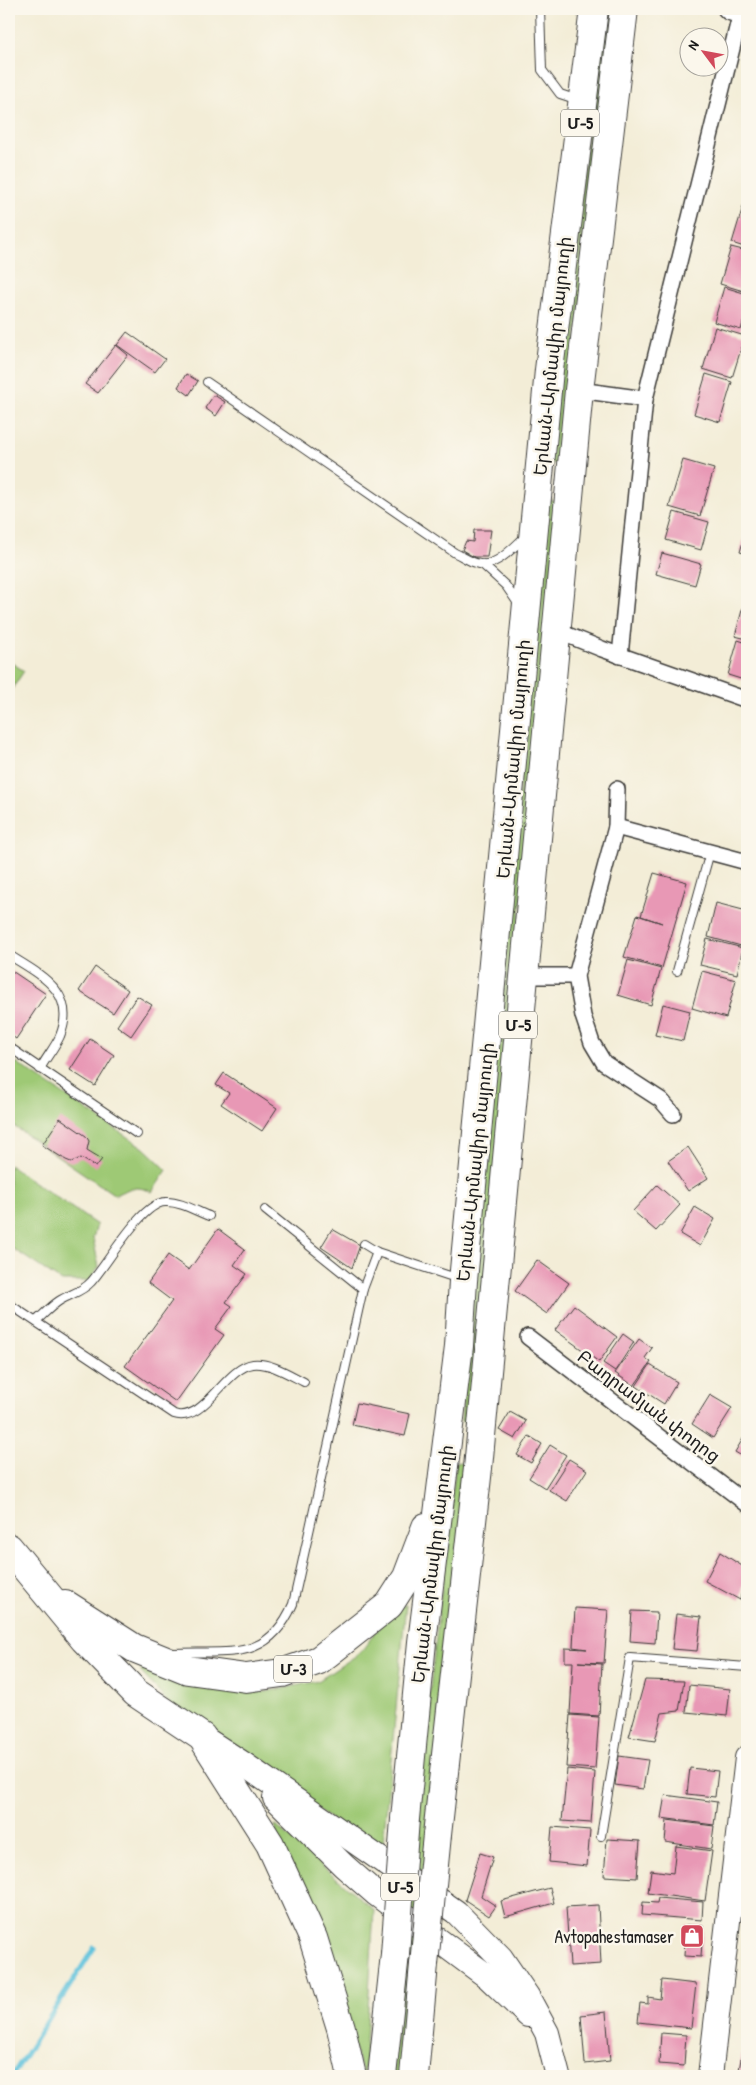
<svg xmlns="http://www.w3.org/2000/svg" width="756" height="2085" font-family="'Patrick Hand','Noto Sans Armenian',sans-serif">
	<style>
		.green { fill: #9ec975; stroke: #5d7248 }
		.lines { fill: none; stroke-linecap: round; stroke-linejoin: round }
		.stream { stroke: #5ec2dc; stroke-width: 5 }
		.building { fill: #e898b5 }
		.lane-casing { stroke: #3c3b38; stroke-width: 10 }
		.street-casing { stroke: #3c3b38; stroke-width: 18 }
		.primary-casing { stroke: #3c3b38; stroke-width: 26 }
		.highway-casing { stroke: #3c3b38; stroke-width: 30 }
		.lane { stroke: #fff; stroke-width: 8 }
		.street { stroke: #fff; stroke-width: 15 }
		.primary { stroke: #fff; stroke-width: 24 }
		.highway { stroke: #fff; stroke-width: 28 }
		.highway-bridge-casing { stroke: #3c3b38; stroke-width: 30; stroke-linecap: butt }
		.highway-bridge { stroke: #fff; stroke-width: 28 }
		.labels { text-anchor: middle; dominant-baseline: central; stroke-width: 5; stroke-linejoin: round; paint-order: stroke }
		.shield { fill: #fbf7ec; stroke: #5f5e5a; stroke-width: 1 }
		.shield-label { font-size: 16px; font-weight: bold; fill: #1c1c1c }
		.street-label { font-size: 18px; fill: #1c1c1c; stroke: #fbf7ec }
		.poi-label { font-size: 18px; fill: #1c1c1c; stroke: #fbf7ec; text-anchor: end }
	</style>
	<rect width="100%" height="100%" fill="#fbf7ec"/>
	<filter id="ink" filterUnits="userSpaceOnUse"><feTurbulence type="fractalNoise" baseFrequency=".02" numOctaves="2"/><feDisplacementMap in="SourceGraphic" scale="10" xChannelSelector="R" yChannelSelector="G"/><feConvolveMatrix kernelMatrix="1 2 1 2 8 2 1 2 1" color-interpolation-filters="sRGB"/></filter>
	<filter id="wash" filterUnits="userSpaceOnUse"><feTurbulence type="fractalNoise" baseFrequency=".0096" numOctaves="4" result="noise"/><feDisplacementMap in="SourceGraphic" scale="20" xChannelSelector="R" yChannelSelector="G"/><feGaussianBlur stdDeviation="1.12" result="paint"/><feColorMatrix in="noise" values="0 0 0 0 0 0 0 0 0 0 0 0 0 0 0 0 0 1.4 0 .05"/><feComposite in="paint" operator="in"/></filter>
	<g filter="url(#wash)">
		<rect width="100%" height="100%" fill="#f3edd7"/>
		<g class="green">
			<path d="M 603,9 L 615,9 L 561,464 L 549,463 Z"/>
			<path d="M 546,500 L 558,502 L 473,1424 L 461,1421 Z"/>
			<path d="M 9,661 L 24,671 L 9,694 Z"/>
			<path d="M 9,1058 L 144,1148 L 167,1170 L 152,1192 C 136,1185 130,1188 115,1195 L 9,1123 Z"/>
			<path d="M 9,1165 L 97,1225 L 93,1238 L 99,1267 L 89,1281 L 61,1281 L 9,1246 Z"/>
			<path d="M 456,1462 L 468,1463 L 407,2076 L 392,2076 L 417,1803 Z"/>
			<path d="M 406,1604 L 382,1854 L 178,1714 L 140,1671 L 144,1667 L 211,1690 L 265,1692 L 318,1681 L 360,1653 L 388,1615 Z"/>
			<path d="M 275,1825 L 374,1910 L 364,2076 L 280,1849 Z"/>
		</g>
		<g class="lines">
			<path class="stream" d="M 12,2076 L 94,1948"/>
		</g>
		<g id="blocks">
			<g class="building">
				<path d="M 747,193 L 747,248 L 732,243 Z"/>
				<path d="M 731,247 L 747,251 L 747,292 L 720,284 Z"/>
				<path d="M 724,287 L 747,294 L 747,309 L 741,330 L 714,322 Z"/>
				<path d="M 715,327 L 745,336 L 732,378 L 703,369 Z"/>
				<path d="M 127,332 L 165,359 L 155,372 L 117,345 Z"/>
				<path d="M 116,345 L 128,355 L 98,393 L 85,384 Z"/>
				<path d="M 186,374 L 198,381 L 189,395 L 178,387 Z"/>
				<path d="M 706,374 L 732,382 L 720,422 L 694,414 Z"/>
				<path d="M 214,395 L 225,402 L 216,416 L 205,408 Z"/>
				<path d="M 683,460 L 714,469 L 700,516 L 669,507 Z"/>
				<path d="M 674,512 L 709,522 L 701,550 L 666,540 Z"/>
				<path d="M 747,528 L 747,554 L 740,552 Z"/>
				<path d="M 474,530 L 491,530 L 487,557 L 474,557 L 462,550 L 466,541 L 473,542 Z"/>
				<path d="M 662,553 L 701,564 L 695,585 L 656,574 Z"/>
				<path d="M 745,599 L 747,600 L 747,639 L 735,636 Z"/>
				<path d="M 738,640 L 747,643 L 747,681 L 728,675 Z"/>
				<path d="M 654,873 L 687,882 L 662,968 L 624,957 L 637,915 L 662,923 L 641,916 Z"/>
				<path d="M 716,903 L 747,911 L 747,937 L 745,947 L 708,937 Z"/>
				<path d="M 707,939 L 743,948 L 737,974 L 700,965 Z"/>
				<path d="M 628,960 L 661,969 L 651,1005 L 618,995 Z"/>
				<path d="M 95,967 L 128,990 L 113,1013 L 79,991 Z"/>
				<path d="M 9,969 L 46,994 L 16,1039 L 9,1034 Z"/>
				<path d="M 702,971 L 736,980 L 726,1018 L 692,1008 Z"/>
				<path d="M 137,996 L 152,1005 L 131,1036 L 117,1026 Z"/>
				<path d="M 663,1004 L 690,1011 L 683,1041 L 655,1035 Z"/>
				<path d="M 90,1039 L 114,1055 L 95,1086 L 70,1070 Z"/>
				<path d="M 224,1073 L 277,1108 L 262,1131 L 221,1104 L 229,1093 L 216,1085 Z"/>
				<path d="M 60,1118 L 86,1136 L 89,1141 L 87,1150 L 102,1159 L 96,1167 L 81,1158 L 71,1162 L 66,1160 L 42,1145 Z"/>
				<path d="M 688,1147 L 708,1178 L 688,1191 L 668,1161 Z"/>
				<path d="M 657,1185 L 680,1205 L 656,1231 L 633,1211 Z"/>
				<path d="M 695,1207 L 715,1219 L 700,1246 L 680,1234 Z"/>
				<path d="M 218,1229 L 245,1249 L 234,1265 L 247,1274 L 226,1302 L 232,1306 L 215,1329 L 224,1335 L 176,1402 L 125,1366 L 172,1301 L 148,1283 L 168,1255 L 189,1270 Z"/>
				<path d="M 332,1229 L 360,1245 L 352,1268 L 321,1247 Z"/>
				<path d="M 537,1260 L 569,1283 L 547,1314 L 515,1291 Z"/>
				<path d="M 574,1305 L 617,1337 L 599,1362 L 555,1330 Z"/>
				<path d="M 623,1334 L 634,1342 L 615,1371 L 603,1363 Z"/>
				<path d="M 639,1339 L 652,1348 L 645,1358 L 651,1362 L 634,1386 L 615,1373 Z"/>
				<path d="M 650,1365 L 677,1382 L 664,1404 L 636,1386 Z"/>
				<path d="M 710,1395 L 732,1408 L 713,1438 L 692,1424 Z"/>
				<path d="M 357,1403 L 410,1414 L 405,1436 L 352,1425 Z"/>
				<path d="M 510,1412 L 526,1421 L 515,1439 L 499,1430 Z"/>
				<path d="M 747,1432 L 747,1459 L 735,1452 Z"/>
				<path d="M 529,1436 L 542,1444 L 531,1463 L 517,1455 Z"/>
				<path d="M 550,1445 L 566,1455 L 545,1488 L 529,1478 Z"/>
				<path d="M 569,1459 L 587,1470 L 567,1501 L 549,1490 Z"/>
				<path d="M 720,1552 L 747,1569 L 740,1600 L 705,1581 Z"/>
				<path d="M 575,1608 L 608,1610 L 604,1663 L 578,1662 L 602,1664 L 599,1716 L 570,1714 L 573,1662 L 565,1662 L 565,1648 L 587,1649 L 573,1647 Z"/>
				<path d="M 632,1611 L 657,1612 L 655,1643 L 630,1641 Z"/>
				<path d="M 676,1614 L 701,1617 L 697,1651 L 672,1649 Z"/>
				<path d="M 645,1680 L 684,1681 L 679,1711 L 662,1713 L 655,1741 L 629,1737 Z"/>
				<path d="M 689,1685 L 730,1689 L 727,1716 L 686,1712 Z"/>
				<path d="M 570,1715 L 599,1717 L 595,1769 L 566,1767 Z"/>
				<path d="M 619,1756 L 648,1760 L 643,1789 L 615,1785 Z"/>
				<path d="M 690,1768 L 718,1771 L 715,1797 L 687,1794 Z"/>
				<path d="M 567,1769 L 595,1772 L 591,1823 L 562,1821 Z"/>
				<path d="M 665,1795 L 717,1802 L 714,1825 L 661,1818 Z"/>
				<path d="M 667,1820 L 714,1826 L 711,1849 L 665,1842 Z"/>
				<path d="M 552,1827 L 590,1830 L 587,1866 L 549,1862 Z"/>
				<path d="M 607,1839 L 640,1841 L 637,1878 L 604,1876 Z"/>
				<path d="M 676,1846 L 712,1851 L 705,1901 L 648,1893 L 651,1870 L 673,1873 Z"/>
				<path d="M 480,1853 L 493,1857 L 481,1896 L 496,1906 L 489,1916 L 465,1900 Z"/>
				<path d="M 550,1888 L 554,1903 L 505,1917 L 501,1901 Z"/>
				<path d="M 658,1898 L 703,1902 L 702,1920 L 642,1915 L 643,1902 L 657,1903 Z"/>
				<path d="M 598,1905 L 601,1964 L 570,1966 L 566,1907 Z"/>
				<path d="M 686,1925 L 703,1926 L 701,1957 L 684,1956 Z"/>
				<path d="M 662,1980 L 696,1984 L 691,2028 L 638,2022 L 640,2003 L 648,2004 L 648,1997 L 660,1999 Z"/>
				<path d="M 606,2012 L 610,2061 L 585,2064 L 581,2015 Z"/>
				<path d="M 746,2021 L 747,2076 L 738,2076 L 742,2053 Z"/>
				<path d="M 661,2033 L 686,2035 L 684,2066 L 659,2064 Z"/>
			</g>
		</g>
	</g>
	<g filter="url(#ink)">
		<use href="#blocks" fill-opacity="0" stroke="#3c3b38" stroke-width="1"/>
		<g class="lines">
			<defs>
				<g id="lane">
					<path d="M 540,9 L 542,70 L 560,94 L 578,100"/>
					<path d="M 207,382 L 455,553 C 462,556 469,561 476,563 C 495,570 513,547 526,536"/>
					<path d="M 482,564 L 506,586 L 519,605"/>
					<path d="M 9,955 C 39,974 78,992 60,1036 C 55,1047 46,1058 40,1069"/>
					<path d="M 677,971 L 710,852"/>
					<path d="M 9,1047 L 137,1134"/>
					<path d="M 265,1210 L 363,1289"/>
					<path d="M 364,1244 L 377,1252 L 459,1279"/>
					<path d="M 9,1304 L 174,1414 C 204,1424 225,1368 253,1364 C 270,1362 290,1375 304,1382"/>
					<path d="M 36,1321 C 43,1315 50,1307 59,1301 C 70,1294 82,1292 91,1282 C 107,1265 141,1203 165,1202 C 179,1201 196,1211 209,1216"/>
					<path d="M 173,1653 C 227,1650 267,1664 293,1604 L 363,1289 L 377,1252"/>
					<path d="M 601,1836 L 630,1658 L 747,1667"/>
				</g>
				<g id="street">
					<path d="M 725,9 L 728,12 L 747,18"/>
					<path d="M 579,390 L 645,399"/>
					<path d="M 555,630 L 602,649 L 747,700"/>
					<path d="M 620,656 L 645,399 L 740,16"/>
					<path d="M 616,827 L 617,789"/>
					<path d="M 523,976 L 576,976"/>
					<path d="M 673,1114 L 661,1100 L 604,1063 L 592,1043 L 583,1016 L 576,976 L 616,827 L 747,862"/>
					<path d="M 528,1337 L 747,1504"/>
				</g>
				<g id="primary">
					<path d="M 202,1737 L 245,1765 L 456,1912 L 501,1958 L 527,1996 L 547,2033 L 558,2076"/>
					<path d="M 275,1798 L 344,1866 L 375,1893 L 488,1977 L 528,2015"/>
					<path d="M 710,2076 L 747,1758"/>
				</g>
				<g id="highway">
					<path d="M 9,1548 L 84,1639 L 136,1693 L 202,1737 L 270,1844 L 313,1938 L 341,2028 L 352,2076"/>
					<path d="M 65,1604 L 134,1648 L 188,1670 L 246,1678 L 282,1673 L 319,1660 L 389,1605 L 407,1577 L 426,1527"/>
					<path d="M 405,1819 L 422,1642 L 459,1346 L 463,1281 L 549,370 L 594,9"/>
					<path d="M 437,1835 L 478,1468 L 579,390 L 624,9"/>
					<path d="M 382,2076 L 395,1954"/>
					<path d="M 414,2076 L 424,1964"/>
				</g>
			</defs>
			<use href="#lane" class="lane-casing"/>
			<use href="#street" class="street-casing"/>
			<use href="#primary" class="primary-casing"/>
			<use href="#highway" class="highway-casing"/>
			<use href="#lane" class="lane"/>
			<use href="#street" class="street"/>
			<use href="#primary" class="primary"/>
			<use href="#highway" class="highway"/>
			<defs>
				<g id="highway-bridge">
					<path d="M 395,1954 L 405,1819"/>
					<path d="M 424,1964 L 437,1835"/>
				</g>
			</defs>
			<use href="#highway-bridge" class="highway-bridge-casing"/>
			<use href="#highway-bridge" class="highway-bridge"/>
		</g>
	</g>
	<defs>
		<symbol id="shop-square" viewBox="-11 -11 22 22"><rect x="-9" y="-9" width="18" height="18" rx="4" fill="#d1495b" stroke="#fbf7ec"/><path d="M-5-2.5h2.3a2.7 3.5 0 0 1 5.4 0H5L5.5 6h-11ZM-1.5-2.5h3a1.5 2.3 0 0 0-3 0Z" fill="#fff"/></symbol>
	</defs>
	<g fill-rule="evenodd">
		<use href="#shop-square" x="678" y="1922" width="28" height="28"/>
	</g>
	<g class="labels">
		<g class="shield">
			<rect x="561" y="109.5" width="38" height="27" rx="4"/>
			<rect x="499" y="1011.5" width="38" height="27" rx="4"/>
			<rect x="274" y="1655.5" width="38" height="27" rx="4"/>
			<rect x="381" y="1873.5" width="38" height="27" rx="4"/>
		</g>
		<g class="shield-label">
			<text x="580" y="123">Մ-5</text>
			<text x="518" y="1025">Մ-5</text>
			<text x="293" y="1669">Մ-3</text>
			<text x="400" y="1887">Մ-5</text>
		</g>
		<g class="street-label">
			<text transform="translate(552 356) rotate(-84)">Երևան-Արմավիր մայրուղի</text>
			<text transform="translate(513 759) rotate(-85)">Երևան-Արմավիր մայրուղի</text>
			<text transform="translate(475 1162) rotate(-84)">Երևան-Արմավիր մայրուղի</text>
			<text transform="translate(649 1406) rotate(37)">Բաղրամյան փողոց</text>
			<text transform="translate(432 1564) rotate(-83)">Երևան-Արմավիր մայրուղի</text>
		</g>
		<g class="poi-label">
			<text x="674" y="1936">Avtopahestamaser</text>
		</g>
	</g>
	<rect width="756" height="2085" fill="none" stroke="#fbf7ec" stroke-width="30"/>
	<g transform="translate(704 52) rotate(302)"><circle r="24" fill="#fbf7ec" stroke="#a29f99"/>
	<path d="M0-4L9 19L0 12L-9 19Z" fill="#d1495b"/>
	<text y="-8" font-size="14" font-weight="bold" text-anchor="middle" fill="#1c1c1c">N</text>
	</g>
</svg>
